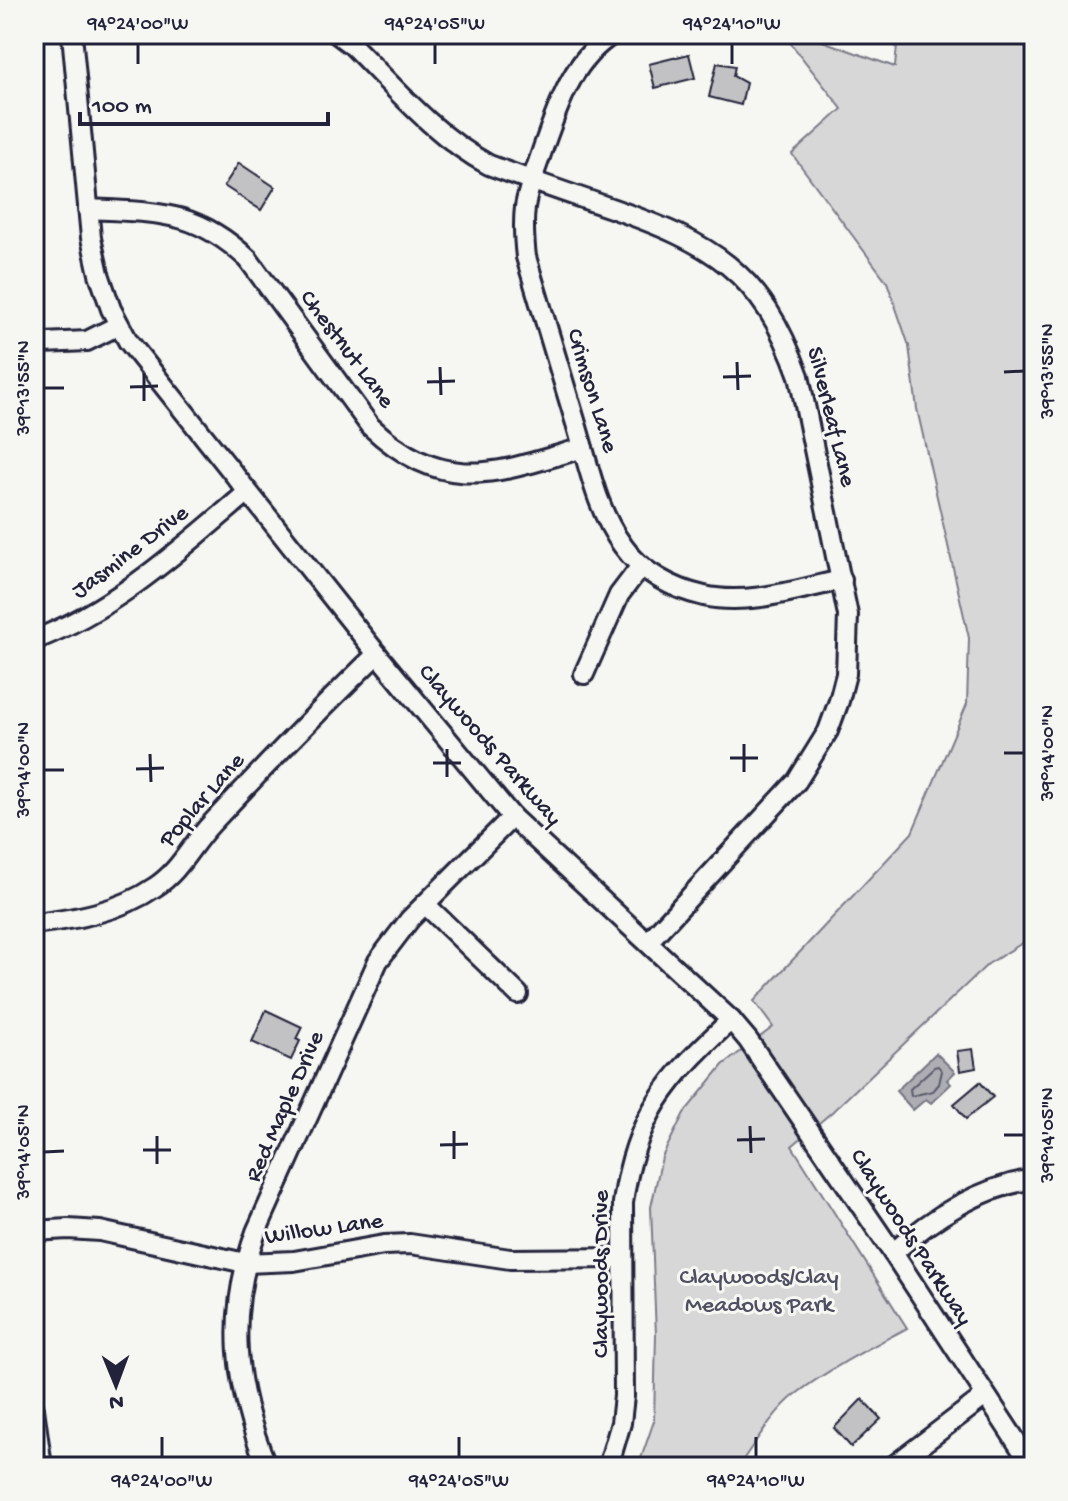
<svg xmlns="http://www.w3.org/2000/svg" width="1068" height="1501" font-family="'Gochi Hand',sans-serif">
	<style>
		.green { fill: #d7d7d7; stroke: #7c7c89; stroke-width: 2 }
		.water { fill: #adadb3; stroke: #757583; stroke-width: 2 }
		.lines { fill: none; stroke-linecap: round; stroke-linejoin: round }
		.shore { stroke: #5a5a6b; stroke-width: 2 }
		.building { fill: #c2c2c4; stroke: #22223b; stroke-width: 2 }
		.minor-casing { stroke: #22223b; stroke-width: 24 }
		.minor { stroke: #f6f6f2; stroke-width: 18 }
		.ticks { fill: none; stroke: #22223b; stroke-width: 3 }
		.labels { text-anchor: middle; dominant-baseline: central; stroke-width: 6; stroke-linejoin: round; paint-order: stroke }
		.street-label { font-size: 24px; fill: #22223b; stroke: #f6f6f2 }
		.park-label { font-size: 24px; fill: #4f4f62; stroke: #f6f6f2 }
		.neatline { fill: none; stroke: #22223b; stroke-width: 3 }
		.ticks-label { font-size: 20px; text-anchor: middle; fill: #22223b }
	</style>
	<rect width="100%" height="100%" fill="#f6f6f2"/>
	<filter id="ink" filterUnits="userSpaceOnUse"><feTurbulence type="fractalNoise" baseFrequency=".0125" numOctaves="2"/><feDisplacementMap in="SourceGraphic" scale="16" xChannelSelector="R" yChannelSelector="G"/><feConvolveMatrix kernelMatrix="1 2 1 2 8 2 1 2 1" color-interpolation-filters="sRGB"/></filter>
	<g filter="url(#ink)">
		<path class="green" d="M 796,34 L 803,34 L 895,67 L 898,34 L 1034,34 L 1034,936 L 988,964 L 832,1112 L 792,1146 L 907,1328 C 870,1348 830,1368 796,1394 C 772,1413 755,1443 738,1467 L 638,1467 L 654,1421 L 656,1335 L 651,1207 L 662,1157 L 684,1113 L 723,1065 L 773,1027 L 754,1001 L 912,833 L 967,704 L 969,638 L 917,409 L 909,346 L 887,282 L 792,154 L 842,109 L 789,41 Z"/>
		<path class="water" d="M 936,1053 L 955,1072 L 947,1080 L 951,1084 L 931,1103 L 926,1099 L 913,1110 L 896,1091 Z"/>
		<g class="lines">
			<path class="shore" d="M 938,1066 L 942,1071 L 939,1084 L 933,1091 L 911,1096 L 910,1089 L 934,1067 Z"/>
		</g>
		<g class="building">
			<path d="M 689,54 L 695,78 L 655,88 L 649,64 Z"/>
			<path d="M 717,63 L 735,66 L 733,76 L 746,83 L 741,105 L 709,97 Z"/>
			<path d="M 239,163 L 275,187 L 261,210 L 224,186 Z"/>
			<path d="M 266,1010 L 302,1027 L 296,1039 L 300,1041 L 291,1060 L 252,1042 Z"/>
			<path d="M 973,1049 L 976,1068 L 960,1071 L 957,1051 Z"/>
			<path d="M 980,1082 L 993,1097 L 966,1119 L 954,1104 Z"/>
			<path d="M 862,1399 L 881,1419 L 851,1447 L 834,1428 Z"/>
		</g>
		<g class="lines">
			<defs>
				<g id="minor">
					<path d="M 72,34 L 91,238 L 99,274 L 111,309 L 128,341 L 377,654 L 512,817 L 731,1020 L 748,1040 L 893,1253 L 1033,1467"/>
					<path d="M 337,34 L 353,46 C 396,89 435,136 489,165 C 529,180 570,194 611,208 C 711,243 762,271 799,376 L 848,615 L 846,674 L 839,701 L 828,731 L 797,781 L 648,942"/>
					<path d="M 613,34 C 572,60 559,104 543,148 C 537,167 528,187 525,207 C 523,224 524,240 526,257 C 543,314 560,370 577,427 C 589,467 597,511 623,546 C 641,572 673,589 704,596 C 749,606 798,589 842,580"/>
					<path d="M 88,209 C 157,213 195,209 248,259 L 370,426 C 445,496 496,473 583,448"/>
					<path d="M 43,343 L 87,341 L 119,325"/>
					<path d="M 34,640 C 116,609 182,548 248,492"/>
					<path d="M 584,674 L 619,595 L 641,566"/>
					<path d="M 425,904 L 518,994"/>
					<path d="M 34,924 C 76,919 119,912 155,887 C 180,871 191,845 211,824 C 265,766 320,709 377,654"/>
					<path d="M 34,1231 L 68,1229 L 100,1231 L 245,1263 L 294,1261 L 384,1245 L 410,1244 L 510,1259 L 623,1258"/>
					<path d="M 893,1253 C 932,1217 981,1187 1034,1179"/>
					<path d="M 34,1409 L 42,1467"/>
					<path d="M 267,1467 C 234,1386 226,1315 256,1232 L 378,961 L 410,919 L 512,817"/>
					<path d="M 608,1467 L 621,1423 L 624,1396 L 623,1203 C 635,1115 668,1078 731,1020"/>
					<path d="M 892,1467 L 985,1396"/>
				</g>
			</defs>
			<use href="#minor" class="minor-casing"/>
			<use href="#minor" class="minor"/>
		</g>
	</g>
	<path class="ticks" d="M 138,44 L 138,64M 435,44 L 435,64M 732,44 L 732,64M 737,362 L 738,390M 440,367 L 441,395M 1004,372 L 1024,371M 144,373 L 144,401M 723,377 L 751,376M 427,382 L 455,381M 130,387 L 158,386M 44,388 L 64,388M 744,744 L 744,772M 447,749 L 447,777M 1004,753 L 1024,753M 150,754 L 151,782M 730,758 L 758,758M 433,763 L 461,763M 136,769 L 164,768M 44,770 L 64,770M 750,1126 L 751,1153M 454,1131 L 454,1159M 1004,1135 L 1024,1135M 157,1136 L 157,1164M 737,1140 L 765,1139M 440,1145 L 468,1144M 143,1150 L 171,1150M 44,1152 L 64,1151M 162,1437 L 162,1457M 459,1437 L 459,1457M 756,1437 L 756,1457"/>
	<g class="labels">
		<g class="street-label">
			<text transform="translate(346 350) rotate(53)">Chestnut Lane</text>
			<text transform="translate(591 391) rotate(73)">Crimson Lane</text>
			<text transform="translate(830 417) rotate(76)">Silverleaf Lane</text>
			<text transform="translate(131 553) rotate(-37)">Jasmine Drive</text>
			<text transform="translate(489 746) rotate(49)">Claywoods Parkway</text>
			<text transform="translate(203 801) rotate(-49)">Poplar Lane</text>
			<text transform="translate(286 1107) rotate(-66)">Red Maple Drive</text>
			<text transform="translate(324 1230) rotate(-8)">Willow Lane</text>
			<text transform="translate(910 1238) rotate(57)">Claywoods Parkway</text>
			<text transform="translate(602 1274) rotate(-90)">Claywoods Drive</text>
		</g>
		<g class="park-label">
			<text x="759" y="1278">Claywoods/Clay<tspan x="759" dy="28">Meadows Park</tspan></text>
		</g>
	</g>
	<rect width="1068" height="1501" fill="none" stroke="#f6f6f2" stroke-width="88"/>
	<g transform="translate(116 1385) rotate(179)" stroke="#f6f6f2" stroke-width="6" paint-order="stroke">
	<path d="M0-6L14 30L0 20L-14 30Z" fill="#22223b"/>
	<text y="-12" font-size="22" font-weight="bold" text-anchor="middle" fill="#22223b">N</text>
	</g>
	<path d="M80 112v12h248v-12" fill="none" stroke="#22223b" stroke-width="4"/>
	<text x="92" y="112" font-size="24" fill="#22223b" stroke="#f6f6f2" stroke-width="6" paint-order="stroke">100 m</text>
	<rect x="44" y="44" width="980" height="1413" class="neatline"/>
	<g class="ticks-label">
		<text x="138" y="29">94°24'00"W</text>
		<text x="435" y="29">94°24'05"W</text>
		<text x="732" y="29">94°24'10"W</text>
		<text transform="translate(1046 371) rotate(-90)" y="7">39°13'55"N</text>
		<text transform="translate(22 388) rotate(-90)" y="7">39°13'55"N</text>
		<text transform="translate(1046 753) rotate(-90)" y="7">39°14'00"N</text>
		<text transform="translate(22 770) rotate(-90)" y="7">39°14'00"N</text>
		<text transform="translate(1046 1135) rotate(-90)" y="7">39°14'05"N</text>
		<text transform="translate(22 1152) rotate(-90)" y="7">39°14'05"N</text>
		<text x="162" y="1486">94°24'00"W</text>
		<text x="459" y="1486">94°24'05"W</text>
		<text x="756" y="1486">94°24'10"W</text>
	</g>
</svg>
